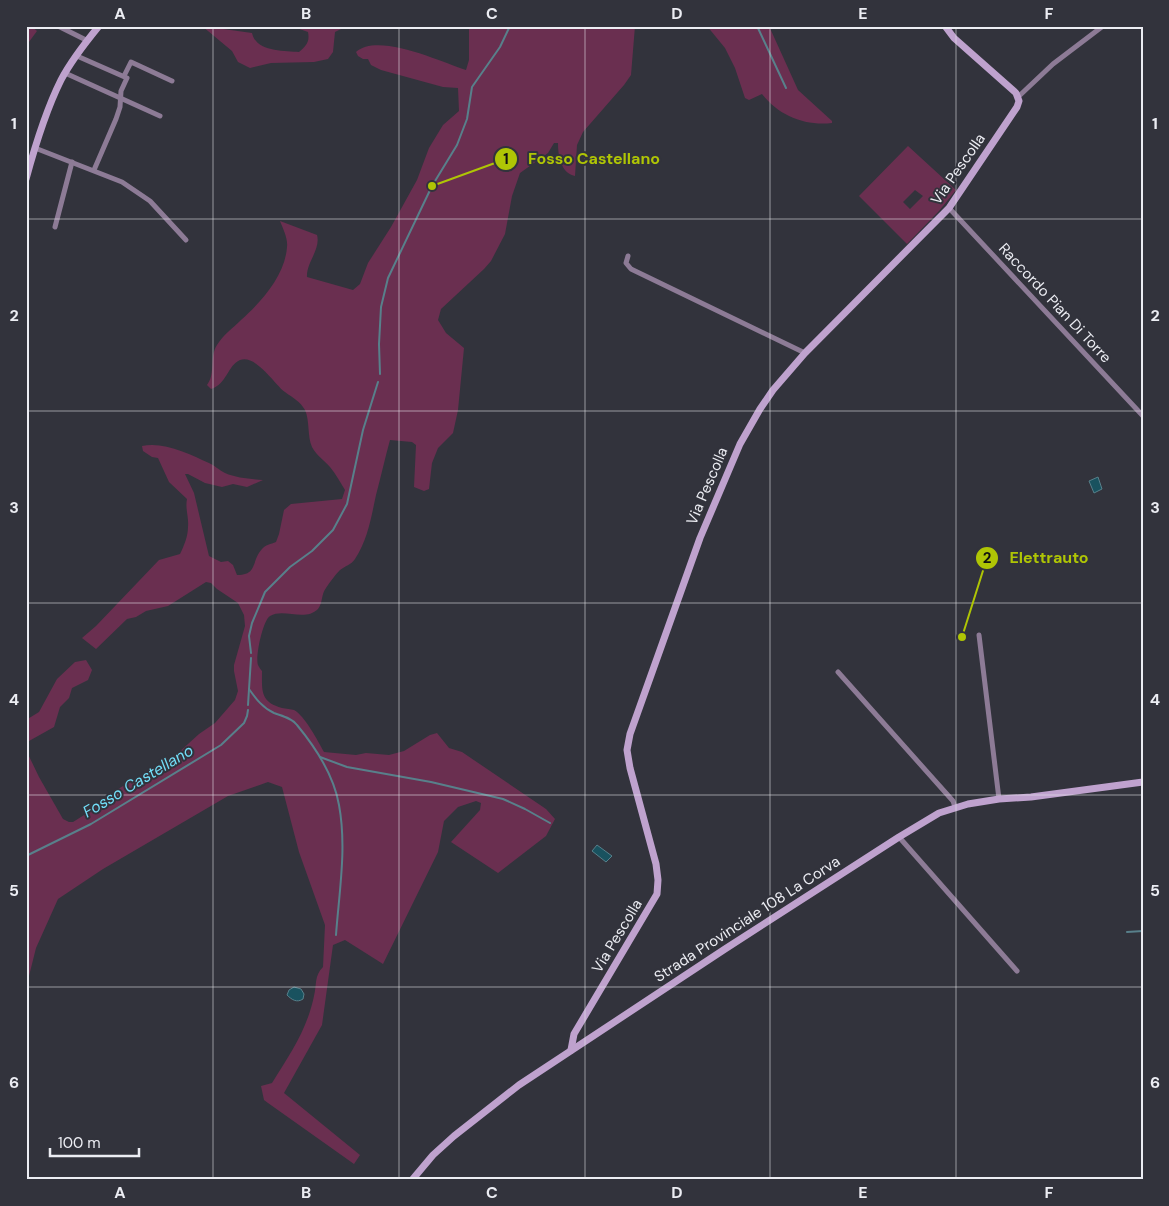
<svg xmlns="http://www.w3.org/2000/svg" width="1169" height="1206" font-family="'DM Sans',sans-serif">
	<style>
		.green { fill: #6a2f50; fill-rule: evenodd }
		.water { fill: #19525f; stroke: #58808b }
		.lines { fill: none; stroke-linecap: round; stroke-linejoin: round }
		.stream { stroke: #58808b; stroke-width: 2 }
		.street { stroke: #8d7b96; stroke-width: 5 }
		.secondary { stroke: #bfa2ce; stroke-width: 7 }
		.grid { fill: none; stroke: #ecedf3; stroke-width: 1; stroke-opacity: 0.55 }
		.labels { text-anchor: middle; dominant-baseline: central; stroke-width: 4; stroke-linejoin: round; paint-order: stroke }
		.street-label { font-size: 15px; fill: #ecedf3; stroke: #32333c }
		.water-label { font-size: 16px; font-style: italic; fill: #72def8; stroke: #32333c }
		.leader { fill: none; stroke: #afc505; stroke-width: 2 }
		.callout-dot { fill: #afc505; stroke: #32333c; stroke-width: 2 }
		.mark-label { font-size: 15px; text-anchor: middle; font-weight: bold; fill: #111 }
		.callout-label { font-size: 16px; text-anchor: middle; font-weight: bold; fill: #afc505; stroke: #32333c; stroke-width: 4; stroke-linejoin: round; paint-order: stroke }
		.neatline { fill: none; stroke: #ecedf3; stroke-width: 2 }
		.grid-label { font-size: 16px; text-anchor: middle; font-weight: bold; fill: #ecedf3 }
	</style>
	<rect width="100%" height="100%" fill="#32333c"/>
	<g class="green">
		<path d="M 26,26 L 31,26 L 37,31 L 26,46 Z"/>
		<path d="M 202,26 L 252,33 C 256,52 284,51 299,52 C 306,46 310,42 308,32 L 291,26 L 345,27 L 335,32 L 333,52 L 328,59 L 314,62 L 271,63 L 250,68 L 238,62 L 232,51 Z"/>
		<path d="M 469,26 L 635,26 L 631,75 L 624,85 L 583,132 L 577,145 L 575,176 C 561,173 558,156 558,143 L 554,143 L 548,153 L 520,173 L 512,196 L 505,234 L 491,261 L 484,269 L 441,309 L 438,320 L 446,333 L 464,348 L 458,410 L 453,433 L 438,448 L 432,463 L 429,489 L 424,491 L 414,487 L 416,445 L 412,442 L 390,440 C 385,458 381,476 376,495 C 371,518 368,539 355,559 C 351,565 345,566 340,570 C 335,575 330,582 326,588 C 321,594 323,603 318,609 C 305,622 284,608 270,616 C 263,620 255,657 258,665 C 259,667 261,670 262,671 C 262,691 260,702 282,708 C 286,709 291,709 294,710 C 305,716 318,741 324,752 L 356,755 L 366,753 L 389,755 L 404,751 L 430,735 L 437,733 L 449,748 L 462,752 L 546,809 L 555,819 L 546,836 L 498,873 L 451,842 L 480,810 L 481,803 L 476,801 L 458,807 L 444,821 L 438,852 L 383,964 L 345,940 L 333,945 L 322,1025 L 284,1093 L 360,1155 L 354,1164 L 268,1103 L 264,1100 L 261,1086 L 272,1083 C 290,1054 307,1030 314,996 C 317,984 314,976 323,967 L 325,925 L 299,852 L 282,787 L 268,782 L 228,796 L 103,869 L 58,899 L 36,948 L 26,988 L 26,750 L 39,777 L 63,819 L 69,822 L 73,822 L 108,800 L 118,789 L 177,754 L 199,734 L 215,723 L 235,700 L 238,691 L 234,671 L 234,665 L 245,626 L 244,615 L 238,603 L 217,589 L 211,583 L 206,582 L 168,606 L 146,611 L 136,617 L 127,619 L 96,649 L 82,638 L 96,626 L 159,560 L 180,554 C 184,546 188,536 188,527 C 189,517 185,509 187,499 L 169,482 L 158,458 L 152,457 L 143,451 L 142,446 C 163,441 190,454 209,463 C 214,465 219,470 225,473 C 236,478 251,479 263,480 L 247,487 L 233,484 L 222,487 L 205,483 L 188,474 L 185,474 L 194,493 L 209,556 L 221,562 L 228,561 L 233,565 L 237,575 C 258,575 251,561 262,549 C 265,545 271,544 276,542 L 279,534 L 284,510 L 291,504 L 342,499 L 345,490 C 340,482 336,474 330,467 C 324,460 317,456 312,447 C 307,436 310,421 305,410 C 300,401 293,398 285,392 C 275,385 256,354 240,360 C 227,366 227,384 211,389 L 207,385 C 216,374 209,357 217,345 C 223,335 233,328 241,320 C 261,302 285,276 287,247 C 288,238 283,229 280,221 L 317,235 C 321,249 306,263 307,277 L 353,290 L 360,284 L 368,263 L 391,227 L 417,180 L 429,148 L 443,125 L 459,111 L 458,88 L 443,87 L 381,70 L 371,65 L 368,59 L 363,59 L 358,56 L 356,52 C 378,32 441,62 466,70 L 469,60 Z"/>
		<path d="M 707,26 L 769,26 L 798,90 L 832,121 L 832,123 C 805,126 779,116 762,94 L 749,100 L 745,98 L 735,68 L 725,48 Z"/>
		<path d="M 908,146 L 956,190 L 939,211 L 907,244 L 859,196 ZM 915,190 L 923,196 L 910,209 L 903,202 Z"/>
		<path d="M 86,660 L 92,670 L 88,680 L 72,688 L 69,698 L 60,707 L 54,727 L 29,741 L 26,747 L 26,720 L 39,712 L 57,679 L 75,662 Z"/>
	</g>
	<g class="water">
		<path d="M 1098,477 L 1102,489 L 1094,493 L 1089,481 Z"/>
		<path d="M 597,845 L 612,856 L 606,862 L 592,851 Z"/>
		<path d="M 294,987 L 301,989 L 304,994 L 303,999 C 297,1003 292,1000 287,995 L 289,990 Z"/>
	</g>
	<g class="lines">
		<g class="stream">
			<path d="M 757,26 L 786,88"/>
			<path d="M 380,374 L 379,344 L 381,307 L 388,278 L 432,186 L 457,145 L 467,119 L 472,87 L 500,47 L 510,26"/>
			<path d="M 251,653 L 249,636 L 252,623 L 265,592 L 290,567 L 312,551 L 333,530 L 347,504 L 363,430 L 378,382"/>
			<path d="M 249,689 C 256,699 263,708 274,713 C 282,716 292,718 297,725 C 316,748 334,776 339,805 C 347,848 339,893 336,935"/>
			<path d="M 248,705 L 251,658"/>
			<path d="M 320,757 L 347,767 L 431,782 L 503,799 L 525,809 L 550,823"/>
			<path d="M 26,856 L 91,824 L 221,745 L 244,723 L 247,716 L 248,710"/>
			<path d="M 1127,932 L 1143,931"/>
		</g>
		<g class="street">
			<path d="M 58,26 L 88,41"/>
			<path d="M 77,56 L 127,78 L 121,91 L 120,107 L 116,119 L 94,170"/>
			<path d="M 65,73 L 160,116"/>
			<path d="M 124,76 L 131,62 L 172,81"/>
			<path d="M 1018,97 L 1053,64 L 1103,26"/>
			<path d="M 35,148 L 122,182 L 150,201 L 186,240"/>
			<path d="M 949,208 L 1143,416"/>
			<path d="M 55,227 L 72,162"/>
			<path d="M 628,256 L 626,263 L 631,269 L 805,353"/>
			<path d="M 979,635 L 999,799"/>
			<path d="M 838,672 L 953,801 L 955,807"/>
			<path d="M 899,837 L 1017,971"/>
		</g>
		<g class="secondary">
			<path d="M 26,179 C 35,146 45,112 61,80 C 71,61 85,43 99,26"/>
			<path d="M 571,1050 L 574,1034 L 657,894 L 658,880 L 656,864 L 630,768 L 627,750 L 630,734 L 700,538 L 740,444 L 760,409 L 773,390 L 805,353 L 949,208 L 1017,107 L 1019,101 L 1016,93 L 954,38 L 945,26"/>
			<path d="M 412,1180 L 433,1155 L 454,1136 L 519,1085 L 725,949 L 899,837 L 939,813 L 968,804 L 999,799 L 1031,797 L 1143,782"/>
		</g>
	</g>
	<path class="grid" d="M 213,26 L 213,1180M 399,26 L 399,1180M 585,26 L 585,1180M 770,26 L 770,1180M 956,26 L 956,1180M 26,219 L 1143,219M 26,411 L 1143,411M 26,603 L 1143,603M 26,795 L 1143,795M 26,987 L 1143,987"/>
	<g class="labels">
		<g class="street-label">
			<text transform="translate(958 169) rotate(-55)">Via Pescolla</text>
			<text transform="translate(1055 303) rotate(47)">Raccordo Pian Di Torre</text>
			<text transform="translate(707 486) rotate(-67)">Via Pescolla</text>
			<text transform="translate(747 919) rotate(-33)">Strada Provinciale 108 La Corva</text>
			<text transform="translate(617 936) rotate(-59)">Via Pescolla</text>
		</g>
		<g class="water-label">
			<text transform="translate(138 781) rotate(-31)">Fosso Castellano</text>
		</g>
	</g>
	<path class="leader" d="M432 186L506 159M962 637L987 558"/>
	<g class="callout-dot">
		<circle cx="432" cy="186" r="5"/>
		<circle cx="962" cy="637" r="5"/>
		<circle cx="506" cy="159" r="12"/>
		<circle cx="987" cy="558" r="12"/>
	</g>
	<g class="mark-label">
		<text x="506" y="164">1</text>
		<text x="987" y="563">2</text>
	</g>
	<g class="callout-label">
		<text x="594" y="164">Fosso Castellano</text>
		<text x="1049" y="563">Elettrauto</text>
	</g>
	<rect width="1169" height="1206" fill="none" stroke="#32333c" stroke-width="55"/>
	<path d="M50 1148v8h89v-8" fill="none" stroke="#ecedf3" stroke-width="2.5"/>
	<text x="58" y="1148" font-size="15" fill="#ecedf3" stroke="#32333c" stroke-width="4" paint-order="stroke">100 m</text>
	<rect x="28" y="28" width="1114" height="1150" class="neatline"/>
	<g class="grid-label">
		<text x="120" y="19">A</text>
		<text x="306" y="19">B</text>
		<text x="492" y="19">C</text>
		<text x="677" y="19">D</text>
		<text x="863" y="19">E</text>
		<text x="1049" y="19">F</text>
		<text x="14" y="129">1</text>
		<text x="1155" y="129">1</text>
		<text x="14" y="321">2</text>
		<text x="1155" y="321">2</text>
		<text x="14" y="513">3</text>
		<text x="1155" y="513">3</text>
		<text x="14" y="705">4</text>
		<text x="1155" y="705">4</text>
		<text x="14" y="896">5</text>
		<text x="1155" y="896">5</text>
		<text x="14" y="1088">6</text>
		<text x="1155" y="1088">6</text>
		<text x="120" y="1198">A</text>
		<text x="306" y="1198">B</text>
		<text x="492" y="1198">C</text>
		<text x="677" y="1198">D</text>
		<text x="863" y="1198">E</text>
		<text x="1049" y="1198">F</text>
	</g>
</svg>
